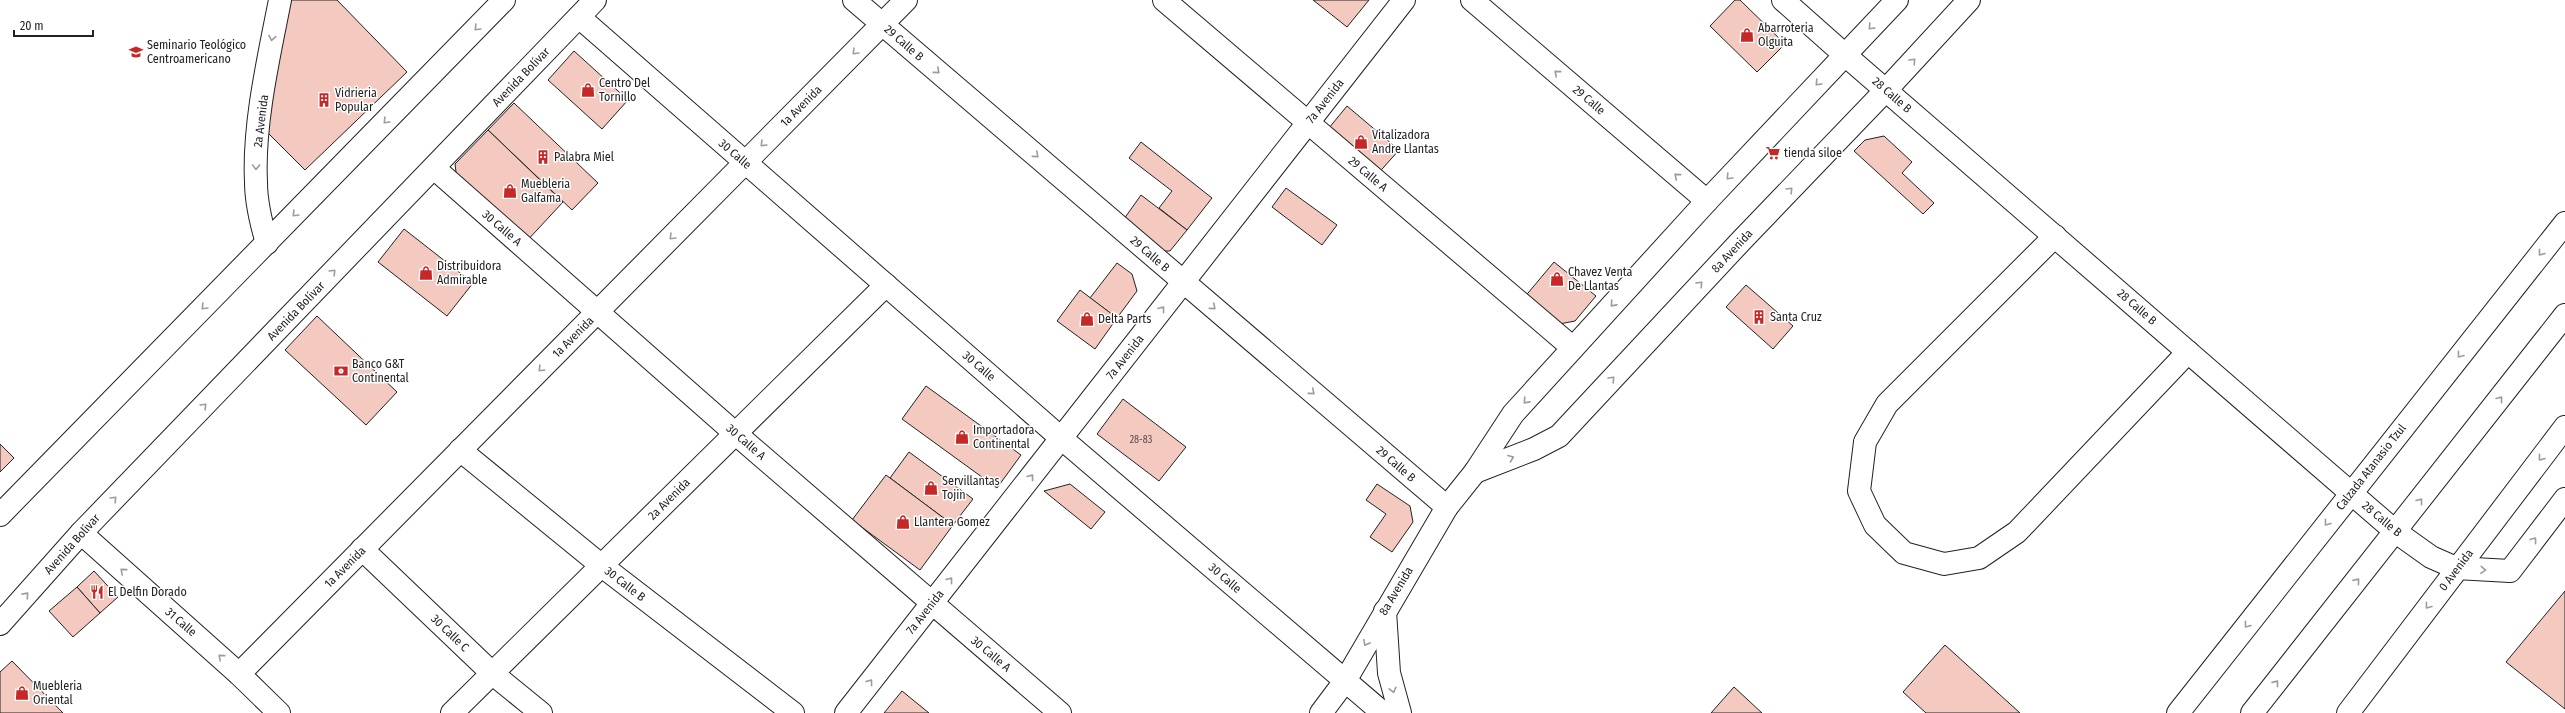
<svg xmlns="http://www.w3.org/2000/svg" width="2565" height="713" font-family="'Fira Sans Condensed',sans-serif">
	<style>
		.building { fill: #f3c9c0; stroke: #222 }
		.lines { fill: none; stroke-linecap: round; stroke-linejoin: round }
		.minor-casing { stroke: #222; stroke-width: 24 }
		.major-casing { stroke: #222; stroke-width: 24 }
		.minor { stroke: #fff; stroke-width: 22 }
		.major { stroke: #fff; stroke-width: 22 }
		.oneway { stroke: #9c9c9c }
		.labels { text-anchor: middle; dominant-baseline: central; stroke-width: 3; stroke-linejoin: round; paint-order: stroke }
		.number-label { font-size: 10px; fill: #564c4a }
		.poi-label { font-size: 12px; fill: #222; stroke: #fff; text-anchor: start }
		.street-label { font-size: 12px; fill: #222; stroke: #fff }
	</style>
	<rect width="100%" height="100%" fill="#fff"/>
	<g class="building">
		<path d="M 291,0 L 337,0 L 407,72 L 305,170 L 264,129 Z"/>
		<path d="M 1313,0 L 1369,0 L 1347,27 Z"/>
		<path d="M 1735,0 L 1740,0 L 1785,44 L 1757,72 L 1710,26 Z"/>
		<path d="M 574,51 L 628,100 L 602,129 L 548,80 Z"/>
		<path d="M 514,103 L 598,183 L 572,210 L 488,130 Z"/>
		<path d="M 1347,106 L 1399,150 L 1375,177 L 1324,134 Z"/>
		<path d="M 488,130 L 563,202 L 524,244 L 457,180 L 455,164 Z"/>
		<path d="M 1884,136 L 1912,162 L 1902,173 L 1934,203 L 1923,214 L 1854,151 L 1865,140 Z"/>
		<path d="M 1141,142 L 1212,198 L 1187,230 L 1159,208 L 1172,191 L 1129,158 Z"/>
		<path d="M 1286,188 L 1337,225 L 1322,245 L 1272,207 Z"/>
		<path d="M 1141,195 L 1187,230 L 1170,251 L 1153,251 L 1119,226 Z"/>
		<path d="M 404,229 L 473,283 L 447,316 L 378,262 Z"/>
		<path d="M 1554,262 L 1596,296 L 1575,321 L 1554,325 L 1523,299 Z"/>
		<path d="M 1117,263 L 1132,274 L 1137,291 L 1117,318 L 1090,298 Z"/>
		<path d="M 1746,285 L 1793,326 L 1773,349 L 1726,307 Z"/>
		<path d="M 1080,290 L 1117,318 L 1095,349 L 1057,321 Z"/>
		<path d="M 317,316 L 397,392 L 366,425 L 285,350 Z"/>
		<path d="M 926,386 L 1021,455 L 997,488 L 902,419 Z"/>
		<path d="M 1123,399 L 1186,447 L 1159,481 L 1097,434 Z"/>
		<path d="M 0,444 L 14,458 L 0,472 Z"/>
		<path d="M 909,452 L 973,499 L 953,525 L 890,478 Z"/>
		<path d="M 886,475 L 953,525 L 920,570 L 852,520 Z"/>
		<path d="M 1070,484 L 1105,512 L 1091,529 L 1044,491 Z"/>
		<path d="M 1377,484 L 1410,506 L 1413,522 L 1392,552 L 1370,537 L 1386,514 L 1366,500 Z"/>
		<path d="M 94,571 L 118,597 L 100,613 L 77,587 Z"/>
		<path d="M 77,587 L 100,613 L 73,637 L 49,611 Z"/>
		<path d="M 2565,591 L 2565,709 L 2506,662 Z"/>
		<path d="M 1945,645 L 2020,713 L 1926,713 L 1903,692 Z"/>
		<path d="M 12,661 L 63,713 L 0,713 L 0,672 Z"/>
		<path d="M 1734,687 L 1762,713 L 1711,713 Z"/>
		<path d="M 902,691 L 929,713 L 884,713 Z"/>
	</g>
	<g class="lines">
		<defs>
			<g id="minor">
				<path d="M 854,0 L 1447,507"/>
				<path d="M 1164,0 L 1573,348"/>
				<path d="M 1472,0 L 1707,201"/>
				<path d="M 1783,0 L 1845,55 L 1897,0"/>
				<path d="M 579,17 L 1061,438 L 1383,713"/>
				<path d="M 1886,90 L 1969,0"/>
				<path d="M 434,168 L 736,434 L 1060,713"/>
				<path d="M 2055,236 L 1887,404 L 1865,442 L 1859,491 L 1875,525 L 1904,553 L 1944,564 L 1979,558 L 2017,532 L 2188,352"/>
				<path d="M 267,243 C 261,223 256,203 256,182 C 253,125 269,56 280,0"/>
				<path d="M 460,450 L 602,566 L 793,713"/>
				<path d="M 2396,532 L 2431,557 L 2456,568 L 2510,571 L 2565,499"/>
				<path d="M 81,533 L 239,674 L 279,713"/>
				<path d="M 362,549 L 493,674 L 541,713"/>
				<path d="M 239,674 L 906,0"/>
				<path d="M 452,713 L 886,285"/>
				<path d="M 2348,713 L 2565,427"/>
			</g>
			<g id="major">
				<path d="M 1475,472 L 1534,449 L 1559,436 L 1741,241 L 1886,90"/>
				<path d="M 0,515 L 504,0"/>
				<path d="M 1385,611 L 1389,673 L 1400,713"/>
				<path d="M 0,624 L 81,533 L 595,0"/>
				<path d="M 846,713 L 1404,0"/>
				<path d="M 1321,713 L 1345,681 L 1447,507 L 1475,472 L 1513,414 L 1707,201 L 1845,55 L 2396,532"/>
				<path d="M 2178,713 L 2565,223"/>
				<path d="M 2252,713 L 2565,315"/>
			</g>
		</defs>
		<use href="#minor" class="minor-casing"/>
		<use href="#major" class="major-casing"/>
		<use href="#minor" class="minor"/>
		<use href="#major" class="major"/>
	</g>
	<defs><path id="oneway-chevron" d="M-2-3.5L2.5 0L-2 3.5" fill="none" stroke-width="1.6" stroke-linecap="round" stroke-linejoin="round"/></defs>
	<g class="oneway">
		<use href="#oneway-chevron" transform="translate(1871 27) rotate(134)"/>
		<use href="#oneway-chevron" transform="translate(477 28) rotate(134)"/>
		<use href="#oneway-chevron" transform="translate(272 38) rotate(101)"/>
		<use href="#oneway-chevron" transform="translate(855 52) rotate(135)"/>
		<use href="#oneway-chevron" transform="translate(1913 61) rotate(-47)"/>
		<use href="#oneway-chevron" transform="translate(937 71) rotate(41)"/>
		<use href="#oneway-chevron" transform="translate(1557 73) rotate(-140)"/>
		<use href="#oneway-chevron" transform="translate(1818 83) rotate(133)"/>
		<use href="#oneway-chevron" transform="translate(386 121) rotate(134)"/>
		<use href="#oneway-chevron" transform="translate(763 144) rotate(135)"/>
		<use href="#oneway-chevron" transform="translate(1036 155) rotate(41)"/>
		<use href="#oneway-chevron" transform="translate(256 167) rotate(92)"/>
		<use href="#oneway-chevron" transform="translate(1677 176) rotate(-140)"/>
		<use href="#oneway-chevron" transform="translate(1729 177) rotate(133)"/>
		<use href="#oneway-chevron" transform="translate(1790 190) rotate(-46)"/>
		<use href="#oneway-chevron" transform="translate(295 214) rotate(134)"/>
		<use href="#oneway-chevron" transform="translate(672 237) rotate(135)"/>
		<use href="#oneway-chevron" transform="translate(2541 253) rotate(128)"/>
		<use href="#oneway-chevron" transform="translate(333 272) rotate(-46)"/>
		<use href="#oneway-chevron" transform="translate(1700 284) rotate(-47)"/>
		<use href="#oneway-chevron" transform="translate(1613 304) rotate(132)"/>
		<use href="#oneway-chevron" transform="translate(204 307) rotate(134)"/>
		<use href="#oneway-chevron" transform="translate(1213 307) rotate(41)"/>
		<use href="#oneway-chevron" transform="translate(1162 309) rotate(-52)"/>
		<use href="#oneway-chevron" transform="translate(2460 355) rotate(128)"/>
		<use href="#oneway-chevron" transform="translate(541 369) rotate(135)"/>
		<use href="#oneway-chevron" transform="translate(1612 379) rotate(-47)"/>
		<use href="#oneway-chevron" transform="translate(1312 392) rotate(41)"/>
		<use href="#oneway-chevron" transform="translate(2500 399) rotate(-52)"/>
		<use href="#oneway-chevron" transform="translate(1526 401) rotate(132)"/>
		<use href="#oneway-chevron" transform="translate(204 406) rotate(-46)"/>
		<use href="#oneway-chevron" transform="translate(1511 458) rotate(-21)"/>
		<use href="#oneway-chevron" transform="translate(2541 458) rotate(128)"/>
		<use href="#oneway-chevron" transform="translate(1031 477) rotate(-52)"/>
		<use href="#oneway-chevron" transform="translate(114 499) rotate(-46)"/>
		<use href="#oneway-chevron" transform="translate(2420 501) rotate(-52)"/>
		<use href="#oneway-chevron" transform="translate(2327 523) rotate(128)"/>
		<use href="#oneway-chevron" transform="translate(2534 540) rotate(-53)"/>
		<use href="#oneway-chevron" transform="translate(2483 570) rotate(3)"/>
		<use href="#oneway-chevron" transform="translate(123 571) rotate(-139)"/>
		<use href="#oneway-chevron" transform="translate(950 580) rotate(-52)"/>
		<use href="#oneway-chevron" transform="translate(2357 581) rotate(-51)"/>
		<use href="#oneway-chevron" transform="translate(26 595) rotate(-48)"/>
		<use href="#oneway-chevron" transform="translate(2428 606) rotate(127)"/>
		<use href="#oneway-chevron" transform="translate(2247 625) rotate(128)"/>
		<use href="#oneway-chevron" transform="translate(1366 643) rotate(119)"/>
		<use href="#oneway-chevron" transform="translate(221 657) rotate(-139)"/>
		<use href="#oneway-chevron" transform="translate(870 682) rotate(-53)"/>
		<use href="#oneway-chevron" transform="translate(2276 683) rotate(-51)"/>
		<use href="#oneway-chevron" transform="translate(1393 690) rotate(76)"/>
	</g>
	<defs>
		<symbol id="shop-bare" viewBox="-9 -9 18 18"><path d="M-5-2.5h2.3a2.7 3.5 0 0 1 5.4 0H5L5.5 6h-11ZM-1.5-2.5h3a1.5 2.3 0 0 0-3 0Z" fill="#c62828" stroke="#fff" stroke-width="2.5" paint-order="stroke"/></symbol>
		<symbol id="school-bare" viewBox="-9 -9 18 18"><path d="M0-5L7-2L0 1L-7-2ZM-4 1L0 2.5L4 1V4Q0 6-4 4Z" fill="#c62828" stroke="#fff" stroke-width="2.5" paint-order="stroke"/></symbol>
		<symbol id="building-bare" viewBox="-9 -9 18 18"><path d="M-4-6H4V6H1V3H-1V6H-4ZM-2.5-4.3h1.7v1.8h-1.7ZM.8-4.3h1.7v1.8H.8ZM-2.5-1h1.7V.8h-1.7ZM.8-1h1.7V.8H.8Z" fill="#c62828" stroke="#fff" stroke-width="2.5" paint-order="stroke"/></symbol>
		<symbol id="supermarket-bare" viewBox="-9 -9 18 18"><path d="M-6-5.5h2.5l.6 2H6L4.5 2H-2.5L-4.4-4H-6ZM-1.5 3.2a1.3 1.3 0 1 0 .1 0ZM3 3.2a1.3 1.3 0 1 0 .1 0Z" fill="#c62828" stroke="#fff" stroke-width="2.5" paint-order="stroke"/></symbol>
		<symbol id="bank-bare" viewBox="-9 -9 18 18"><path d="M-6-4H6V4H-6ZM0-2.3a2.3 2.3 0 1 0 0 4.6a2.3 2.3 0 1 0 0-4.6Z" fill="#c62828" stroke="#fff" stroke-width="2.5" paint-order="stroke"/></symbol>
		<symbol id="restaurant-bare" viewBox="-9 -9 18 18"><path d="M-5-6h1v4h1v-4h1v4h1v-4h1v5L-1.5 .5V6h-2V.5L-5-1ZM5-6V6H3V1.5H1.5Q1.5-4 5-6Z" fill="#c62828" stroke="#fff" stroke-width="2.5" paint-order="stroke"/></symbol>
	</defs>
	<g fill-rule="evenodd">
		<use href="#shop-bare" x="1737" y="25" width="20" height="20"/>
		<use href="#school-bare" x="126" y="42" width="20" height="20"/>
		<use href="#shop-bare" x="578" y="80" width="20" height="20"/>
		<use href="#building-bare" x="314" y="90" width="20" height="20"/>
		<use href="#shop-bare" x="1351" y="132" width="20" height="20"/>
		<use href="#supermarket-bare" x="1763" y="143" width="20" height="20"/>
		<use href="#building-bare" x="533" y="147" width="20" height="20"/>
		<use href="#shop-bare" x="500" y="181" width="20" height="20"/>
		<use href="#shop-bare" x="416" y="263" width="20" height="20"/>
		<use href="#shop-bare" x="1547" y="269" width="20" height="20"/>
		<use href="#building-bare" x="1749" y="307" width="20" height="20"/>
		<use href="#shop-bare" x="1077" y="309" width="20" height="20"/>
		<use href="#bank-bare" x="331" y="361" width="20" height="20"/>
		<use href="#shop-bare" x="952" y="427" width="20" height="20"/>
		<use href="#shop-bare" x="921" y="478" width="20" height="20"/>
		<use href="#shop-bare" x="893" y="512" width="20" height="20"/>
		<use href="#restaurant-bare" x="87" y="582" width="20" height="20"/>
		<use href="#shop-bare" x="12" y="683" width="20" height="20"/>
	</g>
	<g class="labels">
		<g class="number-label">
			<text x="1141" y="440">28-83</text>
		</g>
		<g class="poi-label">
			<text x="1758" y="28">Abarroteria<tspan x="1758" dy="14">Olguita</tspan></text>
			<text x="147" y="45">Seminario Teológico<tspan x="147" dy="14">Centroamericano</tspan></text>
			<text x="599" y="83">Centro Del<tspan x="599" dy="14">Tornillo</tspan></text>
			<text x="335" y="93">Vidrieria<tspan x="335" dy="14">Popular</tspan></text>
			<text x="1372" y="135">Vitalizadora<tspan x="1372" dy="14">Andre Llantas</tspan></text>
			<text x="1784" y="153">tienda siloe</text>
			<text x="554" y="157">Palabra Miel</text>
			<text x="521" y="184">Muebleria<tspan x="521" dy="14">Galfama</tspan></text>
			<text x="437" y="266">Distribuidora<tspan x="437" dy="14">Admirable</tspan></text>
			<text x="1568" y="272">Chavez Venta<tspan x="1568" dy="14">De Llantas</tspan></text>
			<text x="1770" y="317">Santa Cruz</text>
			<text x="1098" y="319">Delta Parts</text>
			<text x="352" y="364">Banco G&amp;T<tspan x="352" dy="14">Continental</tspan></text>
			<text x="973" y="430">Importadora<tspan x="973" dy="14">Continental</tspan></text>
			<text x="942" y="481">Servillantas<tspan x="942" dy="14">Tojin</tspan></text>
			<text x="914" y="522">Llantera Gomez</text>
			<text x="108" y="592">El Delfin Dorado</text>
			<text x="33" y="686">Muebleria<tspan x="33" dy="14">Oriental</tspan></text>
		</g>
		<g class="street-label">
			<text transform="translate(904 43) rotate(41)">29 Calle B</text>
			<text transform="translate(521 77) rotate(-46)">Avenida Bolívar</text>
			<text transform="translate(1892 95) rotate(41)">28 Calle B</text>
			<text transform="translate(1589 100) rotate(40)">29 Calle</text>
			<text transform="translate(1325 101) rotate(-52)">7a Avenida</text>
			<text transform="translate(801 106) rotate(-45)">1a Avenida</text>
			<text transform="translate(261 121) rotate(-83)">2a Avenida</text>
			<text transform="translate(735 154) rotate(41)">30 Calle</text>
			<text transform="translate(1368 174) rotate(40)">29 Calle A</text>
			<text transform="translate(502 228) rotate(41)">30 Calle A</text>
			<text transform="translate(1732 251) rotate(-47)">8a Avenida</text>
			<text transform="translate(1150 254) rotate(41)">29 Calle B</text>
			<text transform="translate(2137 307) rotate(41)">28 Calle B</text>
			<text transform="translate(296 311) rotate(-46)">Avenida Bolívar</text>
			<text transform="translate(573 337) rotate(-45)">1a Avenida</text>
			<text transform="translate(1125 357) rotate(-52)">7a Avenida</text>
			<text transform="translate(979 366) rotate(41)">30 Calle</text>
			<text transform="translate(746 442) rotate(41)">30 Calle A</text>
			<text transform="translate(1396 464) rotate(41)">29 Calle B</text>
			<text transform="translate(2371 467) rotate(-52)">Calzada Atanasio Tzul</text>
			<text transform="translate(669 499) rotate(-45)">2a Avenida</text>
			<text transform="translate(2382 519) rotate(40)">28 Calle B</text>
			<text transform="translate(72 544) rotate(-48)">Avenida Bolívar</text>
			<text transform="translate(345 567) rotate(-45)">1a Avenida</text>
			<text transform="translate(2456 570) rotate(-53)">0 Avenida</text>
			<text transform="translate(1225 578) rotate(41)">30 Calle</text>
			<text transform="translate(625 584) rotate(38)">30 Calle B</text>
			<text transform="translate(1396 591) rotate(-59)">8a Avenida</text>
			<text transform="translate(925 612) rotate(-52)">7a Avenida</text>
			<text transform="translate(181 622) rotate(41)">31 Calle</text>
			<text transform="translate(450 633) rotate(44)">30 Calle C</text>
			<text transform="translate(991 654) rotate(40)">30 Calle A</text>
		</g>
	</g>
	<path d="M14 30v6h79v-6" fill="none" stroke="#222222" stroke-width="2"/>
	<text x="20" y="30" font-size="12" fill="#222222" stroke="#ffffff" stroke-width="3" paint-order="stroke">20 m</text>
</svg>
